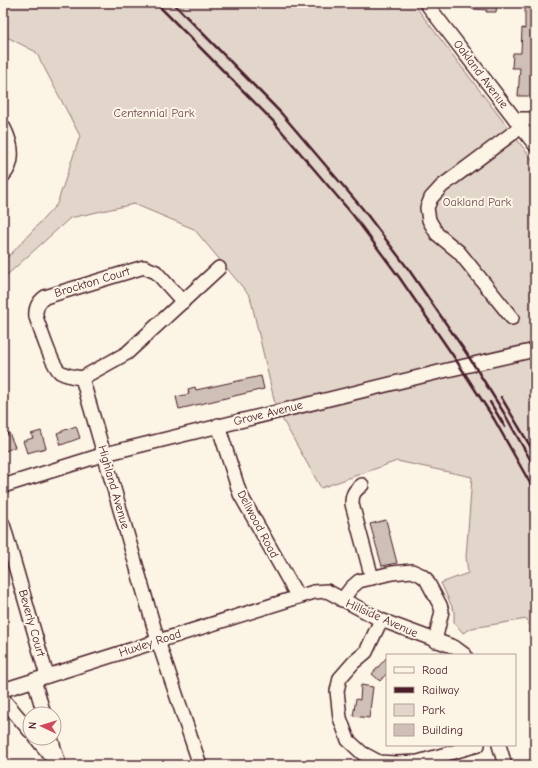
<svg xmlns="http://www.w3.org/2000/svg" width="538" height="768" font-family="'Comic Neue',sans-serif">
	<style>
		.green { fill: #e2d5ca; stroke: #967a7a }
		.building { fill: #cfc0b7; stroke: #4a1f2b }
		.lines { fill: none; stroke-linecap: round; stroke-linejoin: round }
		.minor-casing { stroke: #4a1f2b; stroke-width: 16 }
		.minor { stroke: #fcf5e5; stroke-width: 13 }
		.rail { stroke: #4a1f2b; stroke-width: 2.5 }
		.labels { text-anchor: middle; dominant-baseline: central; stroke-width: 4; stroke-linejoin: round; paint-order: stroke }
		.street-label { font-size: 12px; fill: #4a1f2b; stroke: #fcf5e5 }
		.park-label { font-size: 12px; fill: #704c53; stroke: #fcf5e5 }
	</style>
	<rect width="100%" height="100%" fill="#fcf5e5"/>
	<filter id="ink" filterUnits="userSpaceOnUse"><feTurbulence type="fractalNoise" baseFrequency=".025" numOctaves="2"/><feDisplacementMap in="SourceGraphic" scale="8" xChannelSelector="R" yChannelSelector="G"/><feConvolveMatrix kernelMatrix="1 2 1 2 8 2 1 2 1" color-interpolation-filters="sRGB"/></filter>
	<g filter="url(#ink)">
		<path class="green" d="M 3,3 L 413,3 L 535,163 L 535,662 L 527,619 L 472,628 L 463,633 L 454,622 L 454,611 L 441,583 L 468,573 L 466,557 L 472,477 L 397,461 L 321,488 L 276,408 L 250,296 L 194,229 L 134,204 L 70,218 L 7,275 L 3,281 L 3,259 L 11,254 L 57,204 L 80,136 L 36,52 L 3,35 Z"/>
		<g class="building">
			<path d="M 472,3 L 497,3 L 496,12 L 486,12 L 487,10 L 472,9 Z"/>
			<path d="M 525,3 L 535,3 L 532,58 L 534,58 L 534,68 L 532,96 L 518,96 L 520,68 L 512,68 L 513,53 L 521,53 L 522,28 L 525,29 Z"/>
			<path d="M 261,376 L 264,389 L 179,409 L 176,397 L 189,394 L 188,389 L 195,387 L 196,390 Z"/>
			<path d="M 76,426 L 80,438 L 61,445 L 57,433 Z"/>
			<path d="M 41,431 L 46,448 L 27,453 L 23,441 L 33,438 L 31,434 Z"/>
			<path d="M 9,433 L 15,447 L 3,452 L 3,435 Z"/>
			<path d="M 386,520 L 397,563 L 382,566 L 370,524 Z"/>
			<path d="M 387,657 L 387,673 L 380,681 L 372,674 Z"/>
			<path d="M 361,685 L 373,687 L 369,718 L 353,716 L 356,699 L 360,700 Z"/>
		</g>
		<g class="lines">
			<defs>
				<g id="minor">
					<path d="M 426,3 L 535,145"/>
					<path d="M 515,119 L 535,119"/>
					<path d="M 3,126 C 12,143 16,161 3,176"/>
					<path d="M 512,318 L 459,252 L 437,234 L 429,220 L 427,208 L 431,198 L 442,186 L 521,127"/>
					<path d="M 82,378 C 74,377 67,376 60,372 C 52,366 40,328 36,317 C 35,308 38,302 45,297 L 144,267 L 156,272 L 183,302"/>
					<path d="M 218,425 L 240,494 L 298,597"/>
					<path d="M 362,485 C 354,491 352,494 352,504 L 372,578"/>
					<path d="M 3,486 L 105,454 L 443,371 L 535,350"/>
					<path d="M 3,524 L 47,676"/>
					<path d="M 342,600 L 351,588 L 359,581 L 392,573 L 412,571 L 421,575 L 426,579 L 440,605 L 442,611 L 435,641"/>
					<path d="M 381,620 L 366,652 L 354,662 L 340,678 L 337,691 L 340,718 L 348,740 L 362,753 L 379,762 L 395,763 L 418,762 L 478,745"/>
					<path d="M 34,680 L 44,714"/>
					<path d="M 3,690 L 314,592 L 327,591 L 381,620 L 454,647 L 465,655"/>
					<path d="M 3,699 L 30,731"/>
					<path d="M 36,738 L 58,765"/>
					<path d="M 51,738 L 58,761"/>
					<path d="M 499,745 L 505,765"/>
					<path d="M 200,765 L 158,641 L 82,378 L 127,353 L 219,268"/>
				</g>
			</defs>
			<use href="#minor" class="minor-casing"/>
			<use href="#minor" class="minor"/>
			<g class="rail">
				<path d="M 156,3 L 273,121 L 353,215 L 399,277 L 454,357 L 494,419 L 535,492"/>
				<path d="M 173,3 L 281,113 L 362,208 L 409,270 L 467,354 L 504,413 L 535,468"/>
				<path d="M 501,397 L 535,454"/>
				<path d="M 490,402 L 505,427"/>
			</g>
		</g>
	</g>
	<g class="labels">
		<g class="street-label">
			<text transform="translate(481 74) rotate(53)">Oakland Avenue</text>
			<text transform="translate(92 282) rotate(-17)">Brockton Court</text>
			<text transform="translate(268 413) rotate(-14)">Grove Avenue</text>
			<text transform="translate(114 487) rotate(74)">Highland Avenue</text>
			<text transform="translate(258 524) rotate(62)">Dellwood Road</text>
			<text transform="translate(382 618) rotate(24)">Hillside Avenue</text>
			<text transform="translate(32 623) rotate(74)">Beverly Court</text>
			<text transform="translate(150 643) rotate(-18)">Huxley Road</text>
		</g>
		<g class="park-label">
			<text x="154" y="113">Centennial Park</text>
			<text x="477" y="202">Oakland Park</text>
		</g>
	</g>
	<rect width="538" height="768" fill="none" stroke="#fcf5e5" stroke-width="16"/>
	<rect x="8" y="8" width="522" height="752" fill="none" stroke="#4a1f2b" stroke-width="1.5" filter="url(#ink)"/>
	<rect x="386" y="654" width="130" height="92" fill="#fcf5e5" stroke="#b59f9b"/>
	<rect x="394" y="667" width="20" height="6" fill="#fcf5e5" stroke="#b59f9b"/>
	<text x="422" y="674" font-size="12" fill="#4a1f2b">Road</text>
	<rect x="394" y="687" width="20" height="6" fill="#4a1f2b" stroke="#b59f9b"/>
	<text x="422" y="694" font-size="12" fill="#4a1f2b">Railway</text>
	<rect x="394" y="704" width="20" height="12" fill="#e2d5ca" stroke="#b59f9b"/>
	<text x="422" y="714" font-size="12" fill="#4a1f2b">Park</text>
	<rect x="394" y="724" width="20" height="12" fill="#cfc0b7" stroke="#b59f9b"/>
	<text x="422" y="734" font-size="12" fill="#4a1f2b">Building</text>
	<g transform="translate(42 726) rotate(274)"><circle r="19" fill="#fcf5e5" stroke="#b59f9b"/>
	<path d="M0-3L7 15L0 10L-7 15Z" fill="#d1495b"/>
	<text y="-6" font-size="11" font-weight="bold" text-anchor="middle" fill="#4a1f2b">N</text>
	</g>
</svg>
